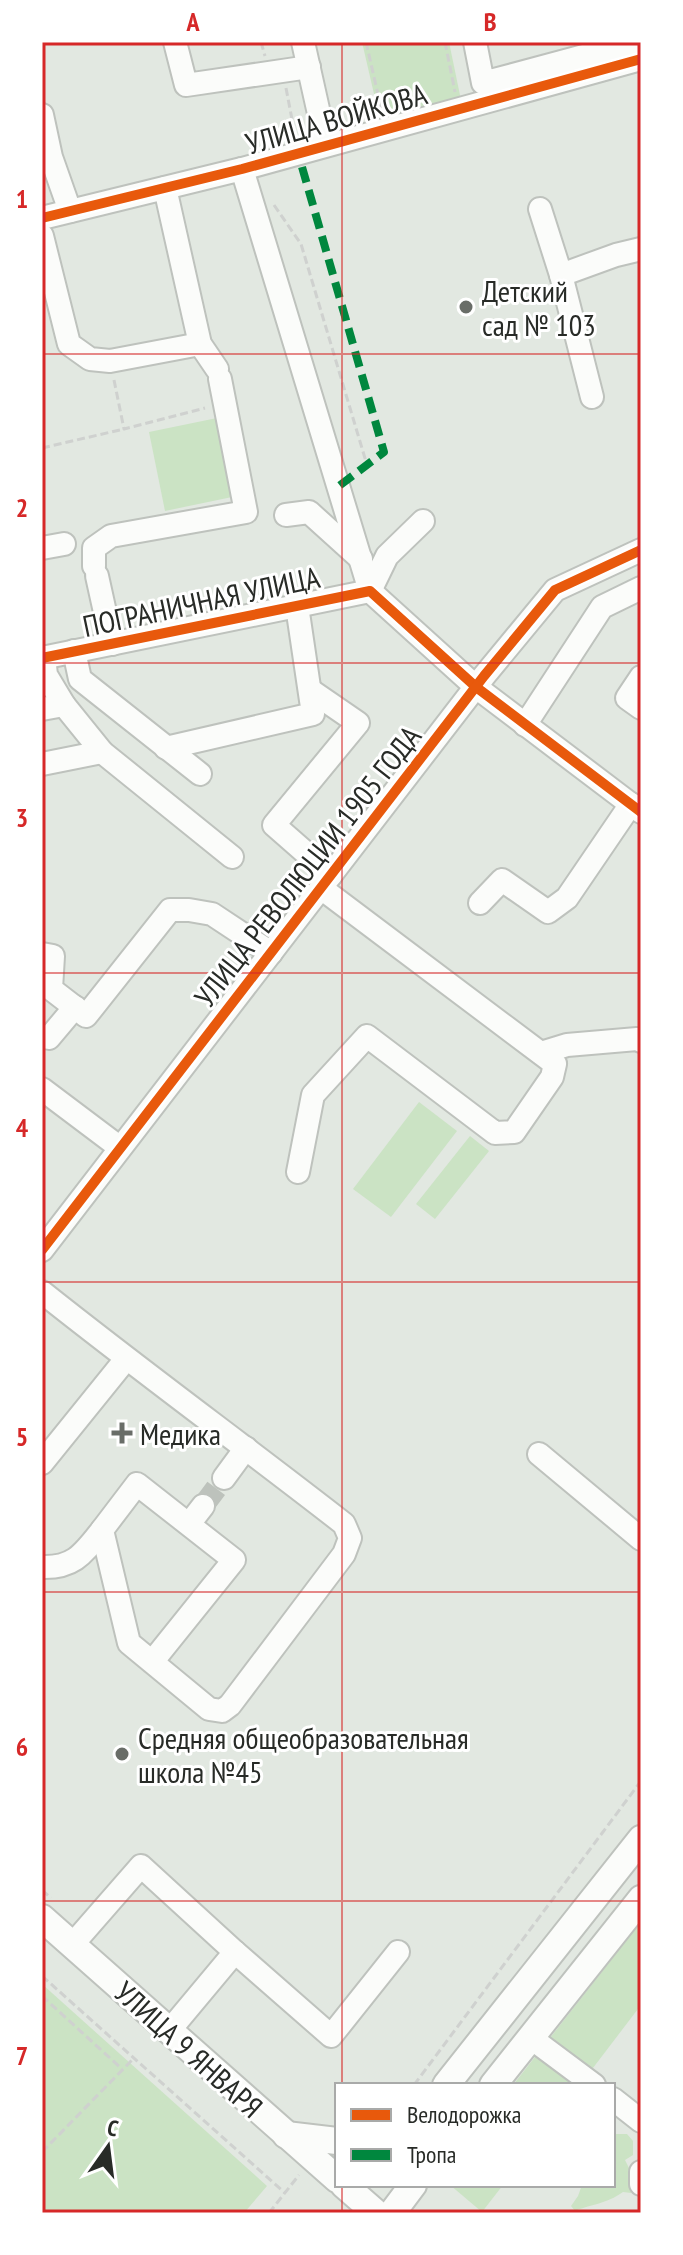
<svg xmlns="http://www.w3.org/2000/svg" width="683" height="2255" font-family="'PT Sans Narrow',sans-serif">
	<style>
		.green { fill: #cbe3c4 }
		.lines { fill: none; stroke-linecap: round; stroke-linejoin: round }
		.minor-tunnel { stroke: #bdc2bc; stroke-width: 22; stroke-dasharray: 22 11; stroke-linecap: butt }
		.minor-casing { stroke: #bec2bd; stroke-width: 26 }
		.major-casing { stroke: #bec2bd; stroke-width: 30 }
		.path { stroke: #cfd1cf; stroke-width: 3; stroke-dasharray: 8 4; stroke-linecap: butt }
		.minor { stroke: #fbfcfa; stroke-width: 22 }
		.major { stroke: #fbfcfa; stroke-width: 26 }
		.quiet { stroke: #00873e; stroke-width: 8; stroke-dasharray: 16 8; stroke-linecap: butt }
		.cycleway-casing { stroke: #fff; stroke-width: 15 }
		.cycleway { stroke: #e8590c; stroke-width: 10 }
		.grid { fill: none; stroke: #d62828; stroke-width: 2; stroke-opacity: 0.55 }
		.poi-dot { fill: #696d68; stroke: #fff; stroke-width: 3 }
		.labels { text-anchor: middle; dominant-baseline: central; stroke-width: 6; stroke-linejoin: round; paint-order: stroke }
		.street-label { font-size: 30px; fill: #282b27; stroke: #fff }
		.poi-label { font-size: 30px; fill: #282b27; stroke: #fff; text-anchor: start }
		.neatline { fill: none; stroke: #d62828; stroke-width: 3 }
		.grid-label { font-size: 26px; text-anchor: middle; font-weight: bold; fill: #d62828 }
	</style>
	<rect width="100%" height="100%" fill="#e2e8e1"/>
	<g class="green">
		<path d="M 362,42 L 449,42 L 461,100 L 380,120 Z"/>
		<path d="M 217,418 L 232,497 L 165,511 L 149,432 Z"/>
		<path d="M 419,1102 L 457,1131 L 391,1217 L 353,1189 Z"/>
		<path d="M 470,1136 L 489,1151 L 435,1219 L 416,1204 Z"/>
		<path d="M 641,1922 L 641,2005 L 580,2085 L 513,2085 Z"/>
		<path d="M 42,1984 L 267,2186 L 244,2213 L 48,2213 L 42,2207 Z"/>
		<path d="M 616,2134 L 627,2134 L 633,2141 L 633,2155 L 625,2160 L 635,2180 L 631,2193 L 623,2192 C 604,2205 594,2203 575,2211 L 571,2206 L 578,2196 L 582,2185 L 613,2185 L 613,2139 Z"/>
		<path d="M 450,2185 L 503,2185 L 482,2212 Z"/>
	</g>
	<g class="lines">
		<path class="minor-tunnel" d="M 203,1506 L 224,1478"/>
		<defs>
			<g id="minor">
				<path d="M 175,42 L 186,85 L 309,67"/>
				<path d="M 303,42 L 326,145"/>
				<path d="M 475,42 L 483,83 L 636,42"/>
				<path d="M 42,115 L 51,157 L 70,211"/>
				<path d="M 242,169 L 370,591"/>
				<path d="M 165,188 L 200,344 L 217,369"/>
				<path d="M 540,209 L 561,275 L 592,397"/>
				<path d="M 42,218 L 242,169 L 641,59"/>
				<path d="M 42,236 L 69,344 L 90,359 L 110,361 L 200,344"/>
				<path d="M 561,275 L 616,255 L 641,249"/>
				<path d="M 286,515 L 309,512 L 361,559"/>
				<path d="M 42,548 L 64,544"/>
				<path d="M 94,566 L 94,548 L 111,536 L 246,512 L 220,379"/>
				<path d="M 97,576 L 112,644"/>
				<path d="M 370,591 L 476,687 L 641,812"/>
				<path d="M 370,591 L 387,556 L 423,521"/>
				<path d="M 74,651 L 80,679 L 200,774"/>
				<path d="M 42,658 L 370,591"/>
				<path d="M 641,677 L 627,698 L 641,708"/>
				<path d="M 310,690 L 358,723 L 274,825 L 331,875"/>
				<path d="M 42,709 L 64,705 L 46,675 L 44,657"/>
				<path d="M 525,725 L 602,607 L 641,588"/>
				<path d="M 166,748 L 313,714 L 297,606"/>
				<path d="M 102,752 L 232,857"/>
				<path d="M 42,764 L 102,752 L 64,705"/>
				<path d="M 480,903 L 502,880 L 548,912 L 567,898 L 631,804"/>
				<path d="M 42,954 L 53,956 L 51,989 L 86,1016 L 170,910 L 189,910 L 212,914 L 271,953"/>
				<path d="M 49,1038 L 75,1007"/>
				<path d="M 541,1053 L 567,1045 L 637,1039 L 641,1041"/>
				<path d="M 42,1089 L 119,1147"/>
				<path d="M 298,1172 L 313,1095 L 367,1036 L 495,1133 L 514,1132 L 552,1077 L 555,1064 L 321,888"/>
				<path d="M 42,1250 L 484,676 L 555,590 L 641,550"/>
				<path d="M 42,1292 C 141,1371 244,1446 344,1524 L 350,1538 L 344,1554 L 230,1705 L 222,1711 L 209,1709 L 129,1643 L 102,1530 L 137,1484 L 234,1560 L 152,1662"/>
				<path d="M 539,1454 L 641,1539"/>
				<path d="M 42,1463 L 126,1359"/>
				<path d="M 224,1478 L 246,1448"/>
				<path d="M 189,1524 L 203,1506"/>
				<path d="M 42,1567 C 74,1568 83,1554 102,1530"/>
				<path d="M 72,1945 L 141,1866 L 235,1952"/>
				<path d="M 169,2031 L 235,1952 L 331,2036 L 398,1952"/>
				<path d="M 531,2038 L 594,2085"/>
				<path d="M 613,2099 L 641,2121"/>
				<path d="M 641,2172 L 641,2184"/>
			</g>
			<g id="major">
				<path d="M 42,1918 L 337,2179"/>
				<path d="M 446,2085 L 641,1839"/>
				<path d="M 493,2085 L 641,1899"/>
				<path d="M 286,2135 L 337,2141"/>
				<path d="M 344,2185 L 376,2213"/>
				<path d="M 392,2213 L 413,2185"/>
			</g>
		</defs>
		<use href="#minor" class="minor-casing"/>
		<use href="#major" class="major-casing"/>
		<g class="path">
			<path d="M 261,42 L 265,56"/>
			<path d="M 366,42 L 382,112"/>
			<path d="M 445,42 L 455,92"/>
			<path d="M 286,88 L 295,135"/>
			<path d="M 274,205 L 301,244 L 367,465"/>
			<path d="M 114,380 L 124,429 L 205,408"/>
			<path d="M 42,448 L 124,429"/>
			<path d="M 42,1890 L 51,1898"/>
			<path d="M 42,1976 L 285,2193"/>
			<path d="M 42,1996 L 122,2069"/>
			<path d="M 414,2085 L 641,1781"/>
			<path d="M 42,2152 L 134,2058"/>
			<path d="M 269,2213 L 299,2175"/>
		</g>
		<use href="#minor" class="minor"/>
		<use href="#major" class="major"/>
		<path class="quiet" d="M 302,167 L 384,452 L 339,486"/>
		<defs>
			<g id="cycleway">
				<path d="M 42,218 L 242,169 L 641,59"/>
				<path d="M 42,658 L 370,591 L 476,687 L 641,812"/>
				<path d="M 42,1250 L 484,676 L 555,590 L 641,550"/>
			</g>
		</defs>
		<use href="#cycleway" class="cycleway-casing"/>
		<use href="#cycleway" class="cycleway"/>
	</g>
	<path class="grid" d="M 342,42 L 342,2085M 42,354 L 641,354M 42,663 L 641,663M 42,973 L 641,973M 42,1282 L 641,1282M 42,1592 L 641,1592M 42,1901 L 641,1901M 342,2185 L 342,2213"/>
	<g class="poi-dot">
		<circle cx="466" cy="307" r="8"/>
		<path d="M118 1421h8v8h8v8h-8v8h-8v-8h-8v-8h8z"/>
		<circle cx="122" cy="1754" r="8"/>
	</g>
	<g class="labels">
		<g class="street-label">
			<text transform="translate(336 118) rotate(-16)">УЛИЦА ВОЙКОВА</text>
			<text transform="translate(201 601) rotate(-12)">ПОГРАНИЧНАЯ УЛИЦА</text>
			<text transform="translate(307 866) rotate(-52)">УЛИЦА РЕВОЛЮЦИИ 1905 ГОДА</text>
			<text transform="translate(189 2049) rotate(42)">УЛИЦА 9 ЯНВАРЯ</text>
		</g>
		<g class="poi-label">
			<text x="482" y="290">Детский<tspan x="482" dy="34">сад № 103</tspan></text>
			<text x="140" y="1433">Медика</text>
			<text x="138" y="1737">Средняя общеобразовательная<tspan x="138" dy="34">школа №45</tspan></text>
		</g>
	</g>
	<rect width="683" height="2255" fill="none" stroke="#ffffff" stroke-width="88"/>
	<rect x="335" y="2083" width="280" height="104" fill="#ffffff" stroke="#a9aaa9" stroke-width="2"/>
	<rect x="351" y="2109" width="40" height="12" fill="#e8590c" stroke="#a9aaa9" stroke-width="2"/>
	<text x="407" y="2123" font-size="24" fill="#282b27">Велодорожка</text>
	<rect x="351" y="2149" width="40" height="12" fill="#00873e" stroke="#a9aaa9" stroke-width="2"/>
	<text x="407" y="2163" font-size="24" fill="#282b27">Тропа</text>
	<g transform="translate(108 2147) rotate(14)" stroke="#ffffff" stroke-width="6" paint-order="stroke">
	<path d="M0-6L14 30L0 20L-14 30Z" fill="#282b27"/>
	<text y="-12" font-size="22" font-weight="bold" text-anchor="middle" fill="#282b27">С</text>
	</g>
	<rect x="44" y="44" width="595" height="2167" class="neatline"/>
	<g class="grid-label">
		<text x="193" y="31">A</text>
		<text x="490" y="31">B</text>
		<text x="22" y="208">1</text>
		<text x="22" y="517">2</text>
		<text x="22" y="827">3</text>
		<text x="22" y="1137">4</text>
		<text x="22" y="1446">5</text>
		<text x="22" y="1756">6</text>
		<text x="22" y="2065">7</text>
	</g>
</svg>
